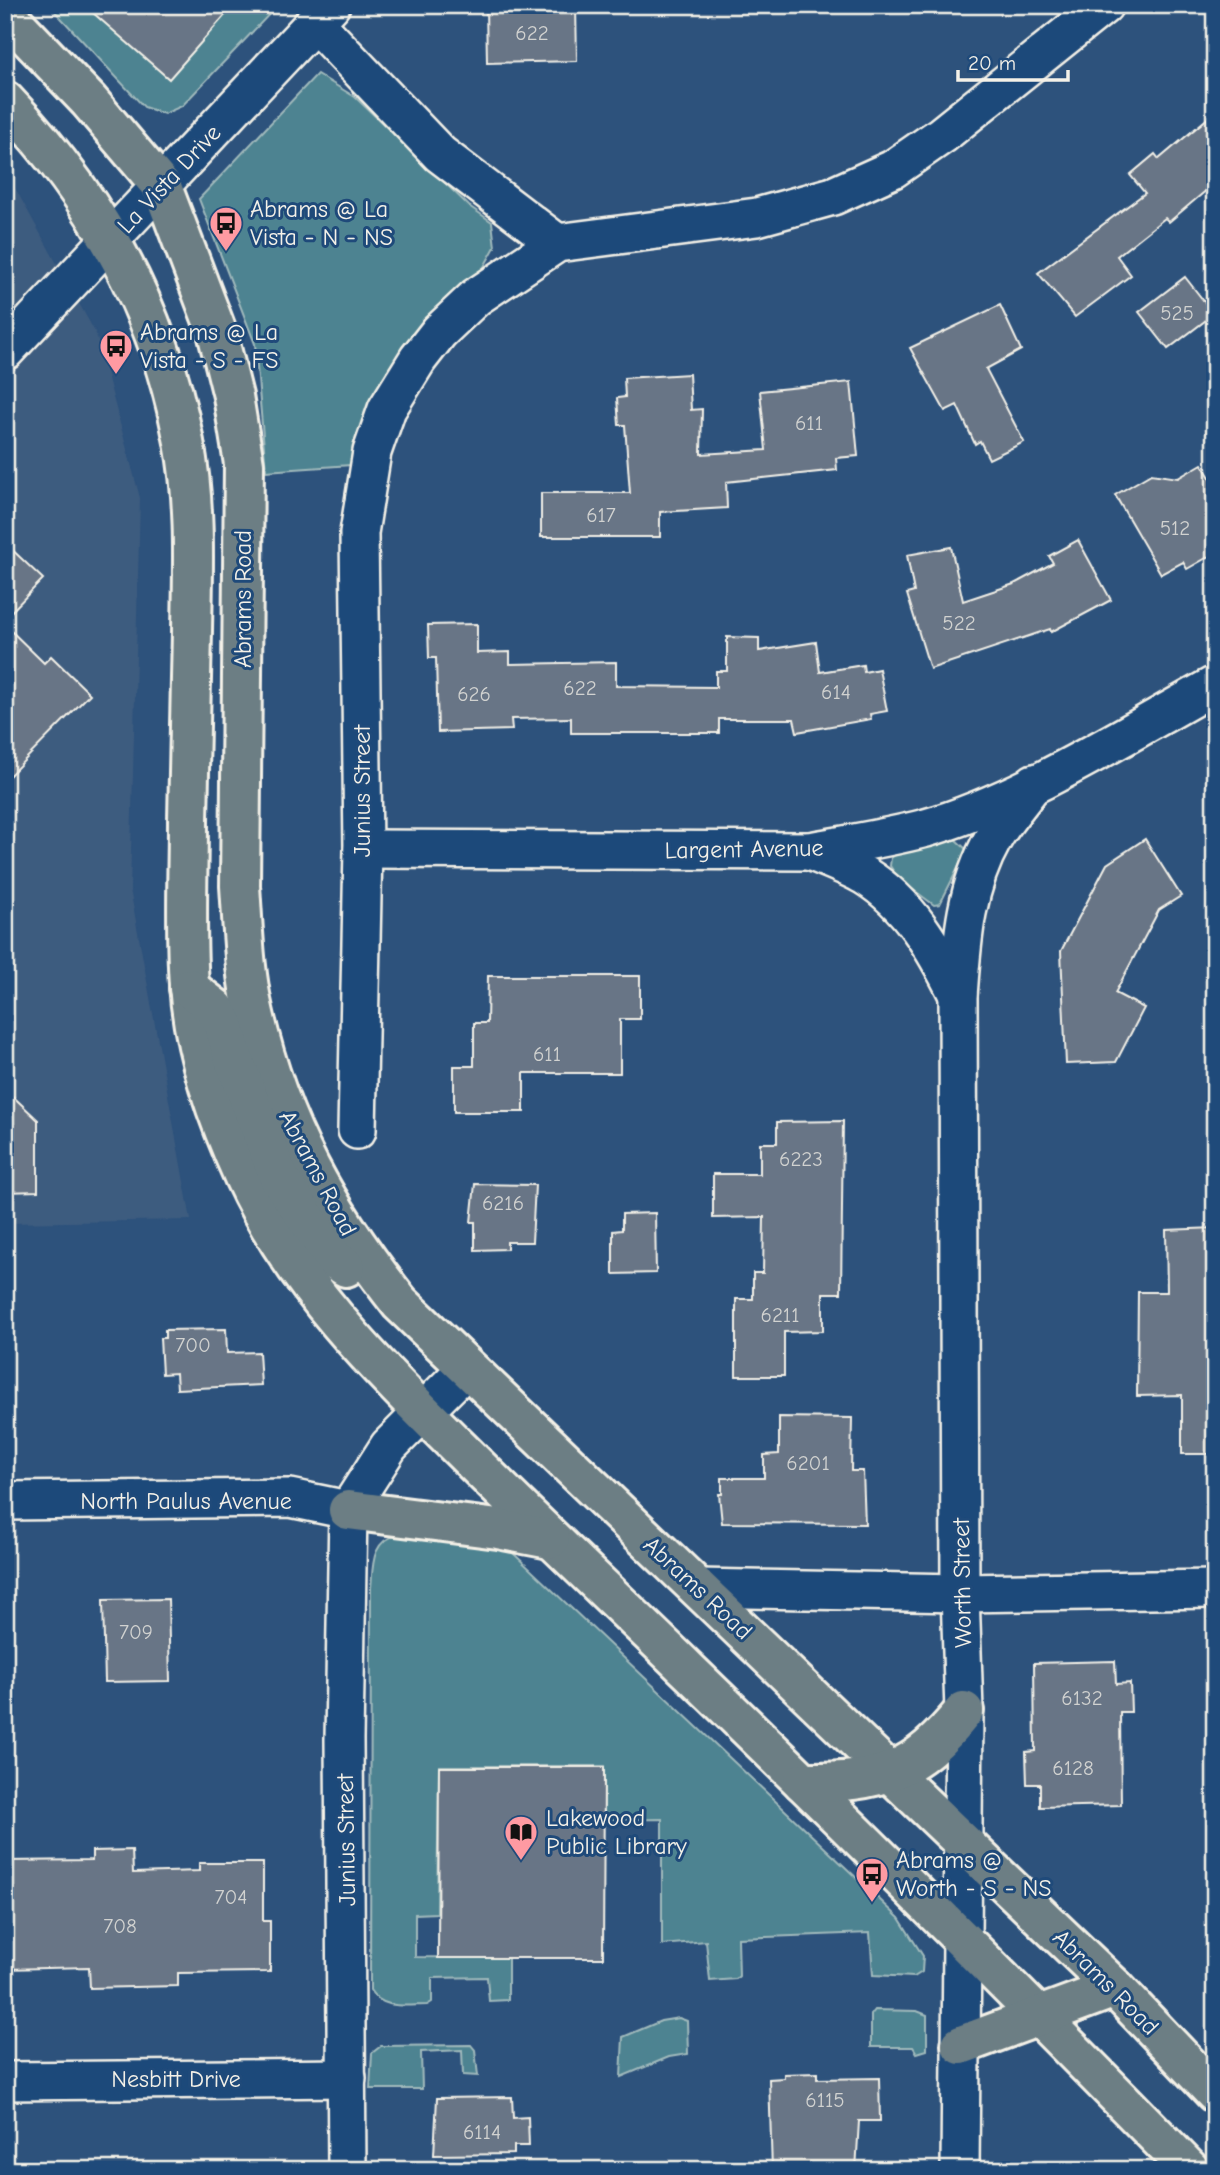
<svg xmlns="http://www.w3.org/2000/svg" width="1220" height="2175" font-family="'Comic Neue',sans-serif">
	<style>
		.built { fill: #3e5c7f }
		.green { fill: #4e8391; stroke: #a1babc; stroke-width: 2 }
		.building { fill: #677486; stroke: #f4f1e8; stroke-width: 2 }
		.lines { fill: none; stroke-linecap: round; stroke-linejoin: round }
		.minor-casing { stroke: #f4f1e8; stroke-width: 42 }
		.major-casing { stroke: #f4f1e8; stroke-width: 44 }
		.minor { stroke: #1f4a7a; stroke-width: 37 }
		.major { stroke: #6c7e84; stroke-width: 38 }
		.labels { text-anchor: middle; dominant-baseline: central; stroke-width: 6; stroke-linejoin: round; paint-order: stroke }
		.number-label { font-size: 21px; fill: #d1d2d0 }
		.street-label { font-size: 24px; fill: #f4f1e8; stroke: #1f4a7a }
		.poi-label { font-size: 24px; fill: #f4f1e8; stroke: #1f4a7a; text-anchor: start }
	</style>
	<rect width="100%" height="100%" fill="#2d527c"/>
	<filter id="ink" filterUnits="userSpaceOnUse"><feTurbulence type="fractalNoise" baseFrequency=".0143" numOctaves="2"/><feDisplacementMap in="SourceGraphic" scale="14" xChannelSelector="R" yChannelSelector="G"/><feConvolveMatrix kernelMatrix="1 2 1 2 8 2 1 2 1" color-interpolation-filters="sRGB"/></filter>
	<g filter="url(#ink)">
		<path class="built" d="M 5,177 L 15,188 L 96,334 L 140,498 L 130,889 L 191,1220 L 5,1223 Z"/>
		<g class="green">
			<path d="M 49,5 L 278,5 L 182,106 L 164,114 L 144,107 Z"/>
			<path d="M 317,74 L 355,97 L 469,206 L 492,222 L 495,247 L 475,283 L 430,327 L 354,442 L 351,465 L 266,471 L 255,344 L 199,199 Z"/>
			<path d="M 955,839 L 967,850 L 940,904 L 934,905 L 899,879 L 890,866 L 891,858 L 897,854 Z"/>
			<path d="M 397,1535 L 501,1546 L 513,1553 L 899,1918 L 923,1956 L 922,1972 L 914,1977 L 873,1975 L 870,1933 L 738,1938 L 739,1976 L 736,1979 L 710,1981 L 706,1941 L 662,1945 L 662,1819 L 604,1820 L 604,1766 L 439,1766 L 437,1913 L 415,1914 L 415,1957 L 508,1958 L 508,2000 L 489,2001 L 487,1977 L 432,1978 L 432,2002 L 427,2005 C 406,2005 382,2010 370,1990 L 371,1588 C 373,1566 371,1541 397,1535 Z"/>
			<path d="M 875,2010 L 917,2011 L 927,2015 L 927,2050 L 917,2053 L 913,2047 L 871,2047 L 871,2015 Z"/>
			<path d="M 679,2018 L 687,2021 L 688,2054 L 669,2057 L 621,2077 L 623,2037 L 661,2021 Z"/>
			<path d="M 471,2045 L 475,2050 L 478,2076 L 463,2075 L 462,2050 L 421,2052 L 422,2089 L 370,2089 L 372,2053 L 381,2046 Z"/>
		</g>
		<g class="building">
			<path d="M 84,5 L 234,5 L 169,79 Z"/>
			<path d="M 486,5 L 576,5 L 577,61 L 487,63 Z"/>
			<path d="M 1215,112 L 1215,183 L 1169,222 L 1165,218 L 1117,256 L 1131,275 L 1075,317 L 1038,273 L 1145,193 L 1130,175 L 1155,154 L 1159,159 Z"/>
			<path d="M 1185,277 L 1214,314 L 1168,349 L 1139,312 Z"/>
			<path d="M 1000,305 L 1021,350 L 986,369 L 1024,442 L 989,459 L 980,441 L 975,444 L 957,405 L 945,411 L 910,348 Z"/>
			<path d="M 689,374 L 691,410 L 702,409 L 701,454 L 766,450 L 760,391 L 851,382 L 858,456 L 836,458 L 837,470 L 726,482 L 727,508 L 660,512 L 660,537 L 541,537 L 541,493 L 630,493 L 625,425 L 619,425 L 617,398 L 625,397 L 624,378 Z"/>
			<path d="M 1202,464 L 1215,486 L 1215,553 L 1187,569 L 1183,562 L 1161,574 L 1115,495 L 1151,474 L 1178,478 Z"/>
			<path d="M 1078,540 L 1111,600 L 1051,632 L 1050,629 L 930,669 L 907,594 L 914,592 L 907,555 L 951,547 L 963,601 L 1014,584 L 1053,563 L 1049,556 Z"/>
			<path d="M 5,543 L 43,579 L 5,618 Z"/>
			<path d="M 477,624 L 477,653 L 510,652 L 510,664 L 616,662 L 616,686 L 716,687 L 716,671 L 727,671 L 727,637 L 759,638 L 759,651 L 816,642 L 820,672 L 863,665 L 864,672 L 879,669 L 887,711 L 870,714 L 871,719 L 797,732 L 794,719 L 719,719 L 719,733 L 571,733 L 571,718 L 511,719 L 512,730 L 438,732 L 436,658 L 429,658 L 428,625 Z"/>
			<path d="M 5,625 L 44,663 L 51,656 L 90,694 L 5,780 Z"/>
			<path d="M 1145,839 L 1181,896 L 1159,910 L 1115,993 L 1144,1008 L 1116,1062 L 1066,1064 L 1061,951 L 1107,864 Z"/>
			<path d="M 488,976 L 640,976 L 640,1019 L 620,1019 L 620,1073 L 524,1073 L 524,1112 L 454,1112 L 454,1066 L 474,1066 L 474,1023 L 487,1023 Z"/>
			<path d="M 5,1089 L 38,1120 L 38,1191 L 5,1192 Z"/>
			<path d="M 843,1121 L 841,1293 L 823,1293 L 823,1331 L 784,1332 L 784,1376 L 736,1376 L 736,1299 L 753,1299 L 753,1273 L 763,1273 L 764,1217 L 713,1218 L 713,1174 L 760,1174 L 760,1143 L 777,1143 L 777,1122 Z"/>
			<path d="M 475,1184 L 535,1185 L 532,1242 L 507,1242 L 507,1249 L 475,1250 L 475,1222 L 471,1222 Z"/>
			<path d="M 655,1213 L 656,1273 L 613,1274 L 613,1231 L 622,1230 L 622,1214 Z"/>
			<path d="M 1215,1228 L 1215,1454 L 1182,1454 L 1182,1395 L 1137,1396 L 1138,1292 L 1167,1292 L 1166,1230 Z"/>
			<path d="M 226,1329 L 227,1353 L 259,1352 L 261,1385 L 177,1389 L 176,1373 L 162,1374 L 160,1338 L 165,1338 L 165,1330 Z"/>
			<path d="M 779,1417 L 852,1418 L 851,1471 L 863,1471 L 865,1524 L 722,1523 L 719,1494 L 722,1494 L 722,1478 L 764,1478 L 764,1455 L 779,1454 Z"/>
			<path d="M 168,1599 L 170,1681 L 105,1682 L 103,1600 Z"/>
			<path d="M 1115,1661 L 1116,1684 L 1130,1683 L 1131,1712 L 1120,1712 L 1121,1805 L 1040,1807 L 1040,1784 L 1027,1784 L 1026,1752 L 1035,1751 L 1034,1663 Z"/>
			<path d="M 439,1767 L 604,1767 L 603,1958 L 438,1958 Z"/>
			<path d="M 132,1850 L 133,1873 L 199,1871 L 199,1863 L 263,1863 L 263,1921 L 270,1921 L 270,1972 L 178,1973 L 178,1986 L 90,1988 L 89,1967 L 5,1969 L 5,1861 L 92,1860 L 92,1851 Z"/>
			<path d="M 817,2073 L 817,2079 L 879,2078 L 880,2121 L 859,2121 L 856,2170 L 772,2170 L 769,2079 L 784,2078 L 784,2074 Z"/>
			<path d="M 512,2097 L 513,2118 L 528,2117 L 529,2146 L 514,2146 L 514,2154 L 434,2155 L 437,2098 Z"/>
		</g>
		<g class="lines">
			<defs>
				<g id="minor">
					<path d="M 314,22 L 440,154 L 557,243"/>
					<path d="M 5,351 L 331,5"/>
					<path d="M 363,849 L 810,851 C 849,844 888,838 926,828 C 1023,800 1126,734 1215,685"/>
					<path d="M 810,851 C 828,859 848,866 865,876 C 910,904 935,949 958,995"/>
					<path d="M 357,1130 L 363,849 L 359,533 L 372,452 L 387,409 L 418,359 L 439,332 L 476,297 L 557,243 L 757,217 L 833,196 L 893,169 L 942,135 L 1104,5"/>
					<path d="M 5,1501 L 290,1498 L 348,1510"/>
					<path d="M 348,1510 L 389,1446 L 467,1368"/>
					<path d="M 698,1588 L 960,1593 L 1215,1589"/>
					<path d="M 5,2081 L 347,2078"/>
					<path d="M 347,2170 L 344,1739 L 348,1510"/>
					<path d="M 960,2170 L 964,1711 L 960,1593 L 958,996 C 962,942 965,888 993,839 C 1004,820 1021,801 1034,783"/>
				</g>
				<g id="major">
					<path d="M 5,13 L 89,101 L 162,187 L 217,332 L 233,396 L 244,464 L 240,886 C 243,928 244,972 254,1014 C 280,1128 329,1213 400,1303 L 1115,1988 L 1215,2093"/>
					<path d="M 5,101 C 98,198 159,309 184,442 C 196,504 193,568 192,631 C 191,694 189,757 188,820 C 188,875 185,930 189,984 C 193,1049 217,1118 244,1177 C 294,1286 379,1369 463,1452 C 537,1526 614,1598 689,1671 C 859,1835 1025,2001 1190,2170"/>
					<path d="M 189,988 L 215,1008 L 224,1025 L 233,1057 L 279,1178 L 335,1260 L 346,1267"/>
					<path d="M 348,1510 L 498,1529 L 550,1539"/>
					<path d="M 803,1782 C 880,1783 915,1772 964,1711"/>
					<path d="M 961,2045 L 1115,1988"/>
				</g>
			</defs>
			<use href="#minor" class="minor-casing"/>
			<use href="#major" class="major-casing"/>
			<use href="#minor" class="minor"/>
			<use href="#major" class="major"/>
		</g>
	</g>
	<defs>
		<symbol id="bus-pin" viewBox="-11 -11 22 30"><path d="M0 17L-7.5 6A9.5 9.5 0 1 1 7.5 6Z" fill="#ff9aa2" stroke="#1f4a7a"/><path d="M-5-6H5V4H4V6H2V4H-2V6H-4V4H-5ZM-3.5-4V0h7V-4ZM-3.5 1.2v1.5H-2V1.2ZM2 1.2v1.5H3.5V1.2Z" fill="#111"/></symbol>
		<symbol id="library-pin" viewBox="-11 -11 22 30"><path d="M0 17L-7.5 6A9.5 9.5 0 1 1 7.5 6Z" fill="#ff9aa2" stroke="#1f4a7a"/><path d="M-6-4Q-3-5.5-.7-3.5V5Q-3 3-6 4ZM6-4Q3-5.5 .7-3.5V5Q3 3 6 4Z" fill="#111"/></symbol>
	</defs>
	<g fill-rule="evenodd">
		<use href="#bus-pin" x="207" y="204" width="38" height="52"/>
		<use href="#bus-pin" x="97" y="327" width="38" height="52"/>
		<use href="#library-pin" x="502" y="1813" width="38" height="52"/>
		<use href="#bus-pin" x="853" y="1855" width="38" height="52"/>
	</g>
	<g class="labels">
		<g class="number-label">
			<text x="532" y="33">622</text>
			<text x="1177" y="313">525</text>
			<text x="809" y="423">611</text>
			<text x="601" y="515">617</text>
			<text x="1175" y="528">512</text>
			<text x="959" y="623">522</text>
			<text x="580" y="688">622</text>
			<text x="836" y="692">614</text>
			<text x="474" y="694">626</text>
			<text x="547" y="1054">611</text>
			<text x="801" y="1159">6223</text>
			<text x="503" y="1203">6216</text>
			<text x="780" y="1315">6211</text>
			<text x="193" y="1345">700</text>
			<text x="808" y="1463">6201</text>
			<text x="136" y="1632">709</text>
			<text x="1082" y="1698">6132</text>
			<text x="1073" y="1768">6128</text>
			<text x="231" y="1897">704</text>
			<text x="120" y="1926">708</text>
			<text x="825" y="2100">6115</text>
			<text x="482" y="2132">6114</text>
		</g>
		<g class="street-label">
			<text transform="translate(169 179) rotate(-47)">La Vista Drive</text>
			<text transform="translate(243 599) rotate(-90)">Abrams Road</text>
			<text transform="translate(362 791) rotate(-90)">Junius Street</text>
			<text transform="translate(744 849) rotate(-1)">Largent Avenue</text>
			<text transform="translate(318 1173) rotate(62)">Abrams Road</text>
			<text x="186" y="1501">North Paulus Avenue</text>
			<text transform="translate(962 1583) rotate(-91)">Worth Street</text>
			<text transform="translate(698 1588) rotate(43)">Abrams Road</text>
			<text transform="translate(346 1840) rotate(-91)">Junius Street</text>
			<text transform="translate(1106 1982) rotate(45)">Abrams Road</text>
			<text x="176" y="2079">Nesbitt Drive</text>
		</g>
		<g class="poi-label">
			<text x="250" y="209">Abrams @ La<tspan x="250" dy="28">Vista - N - NS</tspan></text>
			<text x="140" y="332">Abrams @ La<tspan x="140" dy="28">Vista - S - FS</tspan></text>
			<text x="546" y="1818">Lakewood<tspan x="546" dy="28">Public Library</tspan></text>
			<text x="896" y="1860">Abrams @<tspan x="896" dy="28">Worth - S - NS</tspan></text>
		</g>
	</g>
	<rect width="1220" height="2175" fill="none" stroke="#1f4a7a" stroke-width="28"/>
	<rect x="14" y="14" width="1192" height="2147" fill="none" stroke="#f4f1e8" stroke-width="2.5" filter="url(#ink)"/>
	<path d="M958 70v10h110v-10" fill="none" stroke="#f4f1e8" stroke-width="3.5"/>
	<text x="968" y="70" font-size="21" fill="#f4f1e8" stroke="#1f4a7a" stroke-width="5" paint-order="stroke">20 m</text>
</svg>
